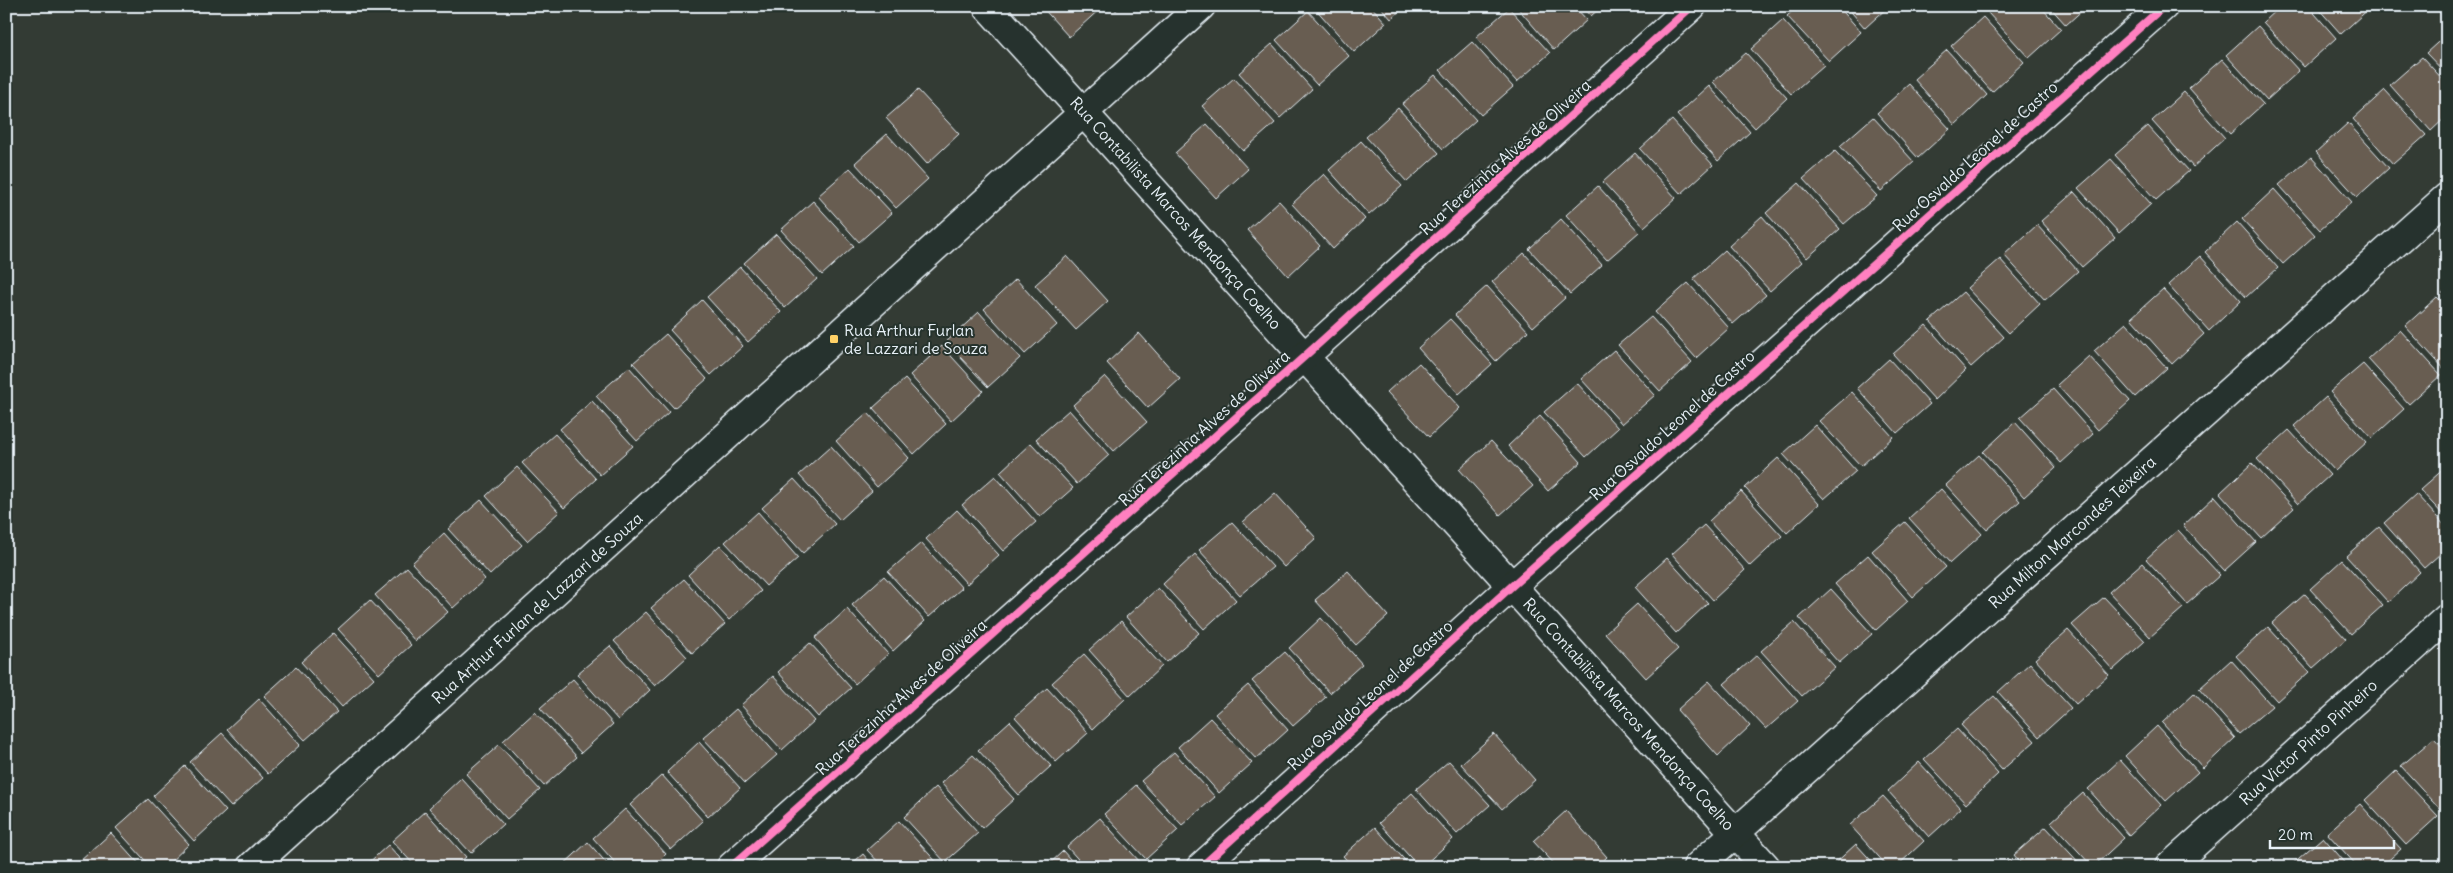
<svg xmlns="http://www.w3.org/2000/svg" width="2453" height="873" font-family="Delius,sans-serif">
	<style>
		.building { fill: #675d51; stroke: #e8f1f8 }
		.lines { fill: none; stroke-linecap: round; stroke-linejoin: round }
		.minor-casing { stroke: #e8f1f8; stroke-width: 31 }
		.tertiary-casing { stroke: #e8f1f8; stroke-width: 31 }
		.minor { stroke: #26332d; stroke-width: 28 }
		.tertiary { stroke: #26332d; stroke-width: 28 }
		.cycleway-casing { stroke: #26332d; stroke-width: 11 }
		.cycleway { stroke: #ff80c0; stroke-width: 8 }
		.poi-dot { fill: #ffd166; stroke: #26332d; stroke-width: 2 }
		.labels { text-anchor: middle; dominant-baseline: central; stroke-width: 4; stroke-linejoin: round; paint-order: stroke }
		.street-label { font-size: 16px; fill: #e8f1f8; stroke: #26332d }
		.poi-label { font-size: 16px; fill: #e8f1f8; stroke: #26332d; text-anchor: start }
	</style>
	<rect width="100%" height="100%" fill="#333b34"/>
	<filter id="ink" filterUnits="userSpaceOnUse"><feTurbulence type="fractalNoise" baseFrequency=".02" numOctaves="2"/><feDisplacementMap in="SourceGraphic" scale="10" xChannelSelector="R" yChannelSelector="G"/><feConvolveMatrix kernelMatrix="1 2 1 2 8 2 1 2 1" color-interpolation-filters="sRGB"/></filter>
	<g filter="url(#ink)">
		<g class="building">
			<path d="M 1041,6 L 1101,6 L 1102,7 L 1069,37 Z"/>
			<path d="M 1111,6 L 1121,6 L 1116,11 Z"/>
			<path d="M 1313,6 L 1371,6 L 1386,23 L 1354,52 Z"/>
			<path d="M 1380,6 L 1405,6 L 1391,19 Z"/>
			<path d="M 1516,6 L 1574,6 L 1587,20 L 1554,50 Z"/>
			<path d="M 1583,6 L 1602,6 L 1591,16 Z"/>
			<path d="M 1798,6 L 1838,6 L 1861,32 L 1829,61 L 1787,16 Z"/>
			<path d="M 1846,6 L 1889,6 L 1865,28 Z"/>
			<path d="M 1995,6 L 2040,6 L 2061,29 L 2029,58 L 1988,13 Z"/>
			<path d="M 2049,6 L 2087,6 L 2066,25 Z"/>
			<path d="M 2280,6 L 2308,6 L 2336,38 L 2304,67 L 2263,22 Z"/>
			<path d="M 2316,6 L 2372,6 L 2341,34 Z"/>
			<path d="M 1509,8 L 1550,53 L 1517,82 L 1476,37 Z"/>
			<path d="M 1308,11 L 1349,56 L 1317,85 L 1276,40 Z"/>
			<path d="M 1983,17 L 2024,62 L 1992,92 L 1951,46 Z"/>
			<path d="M 1783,20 L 1824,65 L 1791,94 L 1751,49 Z"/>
			<path d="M 2258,26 L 2299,71 L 2267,100 L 2226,55 Z"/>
			<path d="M 2447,34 L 2447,75 L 2426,53 Z"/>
			<path d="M 1472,42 L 1513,87 L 1481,115 L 1440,70 Z"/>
			<path d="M 1272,44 L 1312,89 L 1280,118 L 1239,73 Z"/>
			<path d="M 1947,50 L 1987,95 L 1955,125 L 1914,79 Z"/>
			<path d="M 1746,53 L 1787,98 L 1755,128 L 1713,82 Z"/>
			<path d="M 2422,57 L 2447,84 L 2447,116 L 2431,131 L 2390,85 Z"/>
			<path d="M 2222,59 L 2263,104 L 2230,134 L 2189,88 Z"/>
			<path d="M 1435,75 L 1476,120 L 1443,149 L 1402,104 Z"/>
			<path d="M 1234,78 L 1275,123 L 1243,151 L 1202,106 Z"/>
			<path d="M 1909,84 L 1950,129 L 1918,158 L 1877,113 Z"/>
			<path d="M 1709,86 L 1750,132 L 1718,161 L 1677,115 Z"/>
			<path d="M 918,90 L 959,134 L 927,164 L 886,118 Z"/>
			<path d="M 2385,90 L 2426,135 L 2393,164 L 2353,119 Z"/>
			<path d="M 2184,92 L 2225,138 L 2193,167 L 2152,121 Z"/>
			<path d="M 1398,108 L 1439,153 L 1407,182 L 1366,137 Z"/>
			<path d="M 1873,117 L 1914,162 L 1881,191 L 1840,146 Z"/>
			<path d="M 1672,120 L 1713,165 L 1681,194 L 1640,149 Z"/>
			<path d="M 2348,123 L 2389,168 L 2357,197 L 2316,152 Z"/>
			<path d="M 1207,124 L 1248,169 L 1216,198 L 1175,153 Z"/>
			<path d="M 2148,126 L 2189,171 L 2156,200 L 2115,155 Z"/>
			<path d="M 887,134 L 928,179 L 896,208 L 855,163 Z"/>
			<path d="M 1361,141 L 1402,186 L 1369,215 L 1329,170 Z"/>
			<path d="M 1835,151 L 1877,196 L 1844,224 L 1803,179 Z"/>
			<path d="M 1635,153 L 1676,198 L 1644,227 L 1603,182 Z"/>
			<path d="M 2311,157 L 2352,202 L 2320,230 L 2279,185 Z"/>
			<path d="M 2111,159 L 2151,204 L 2119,233 L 2078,188 Z"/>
			<path d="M 850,168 L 892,213 L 859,242 L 818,196 Z"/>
			<path d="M 1324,174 L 1365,219 L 1333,249 L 1292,204 Z"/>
			<path d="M 1799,183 L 1840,229 L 1807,258 L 1766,213 Z"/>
			<path d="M 1598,186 L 1639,232 L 1607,260 L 1566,215 Z"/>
			<path d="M 2274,189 L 2315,235 L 2283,264 L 2242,219 Z"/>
			<path d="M 2074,192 L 2115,238 L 2082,267 L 2041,221 Z"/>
			<path d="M 813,201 L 854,246 L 822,275 L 781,230 Z"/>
			<path d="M 1279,201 L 1320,246 L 1288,276 L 1247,230 Z"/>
			<path d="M 1762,216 L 1802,262 L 1770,291 L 1729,246 Z"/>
			<path d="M 1561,219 L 1602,265 L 1570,294 L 1529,249 Z"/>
			<path d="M 2237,222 L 2278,268 L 2246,297 L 2205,252 Z"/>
			<path d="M 2037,225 L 2078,271 L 2045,300 L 2004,255 Z"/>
			<path d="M 776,234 L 817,279 L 785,308 L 744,263 Z"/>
			<path d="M 1725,250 L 1766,295 L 1733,324 L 1693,279 Z"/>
			<path d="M 1524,253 L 1565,298 L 1533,327 L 1492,282 Z"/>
			<path d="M 1067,256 L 1108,301 L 1076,330 L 1035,285 Z"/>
			<path d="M 2200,256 L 2241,301 L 2209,331 L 2168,285 Z"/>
			<path d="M 2000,259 L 2040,304 L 2009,333 L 1967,288 Z"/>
			<path d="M 740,267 L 781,312 L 748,342 L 707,297 Z"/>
			<path d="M 1016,279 L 1057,325 L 1025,354 L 984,309 Z"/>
			<path d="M 1688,283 L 1729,328 L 1696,358 L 1655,312 Z"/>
			<path d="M 1487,286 L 1528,331 L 1496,361 L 1455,315 Z"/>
			<path d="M 2447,288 L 2447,298 L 2442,293 Z"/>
			<path d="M 2163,289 L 2204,334 L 2172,364 L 2131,318 Z"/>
			<path d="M 1963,292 L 2004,337 L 1971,367 L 1930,321 Z"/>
			<path d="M 2437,297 L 2447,307 L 2446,371 L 2405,326 Z"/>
			<path d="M 702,300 L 743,346 L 711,375 L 670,330 Z"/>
			<path d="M 979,312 L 1020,358 L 988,387 L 946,342 Z"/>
			<path d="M 1651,317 L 1692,362 L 1660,391 L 1618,345 Z"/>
			<path d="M 1450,319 L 1492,364 L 1459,394 L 1418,348 Z"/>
			<path d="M 2126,323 L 2167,368 L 2135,397 L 2094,351 Z"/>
			<path d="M 1926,325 L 1966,370 L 1935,400 L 1893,354 Z"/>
			<path d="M 2400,330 L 2441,375 L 2409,404 L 2368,359 Z"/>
			<path d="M 1139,333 L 1180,379 L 1148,408 L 1107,363 Z"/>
			<path d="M 666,334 L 707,379 L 674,408 L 633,363 Z"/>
			<path d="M 942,346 L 983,391 L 951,421 L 910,375 Z"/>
			<path d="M 1614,350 L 1655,395 L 1622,424 L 1581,379 Z"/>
			<path d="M 2089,356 L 2130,401 L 2098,430 L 2057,385 Z"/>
			<path d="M 1889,359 L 1930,404 L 1897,433 L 1857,388 Z"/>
			<path d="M 1419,363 L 1460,408 L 1429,437 L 1387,392 Z"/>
			<path d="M 2363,364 L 2404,409 L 2372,438 L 2330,392 Z"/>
			<path d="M 629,367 L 669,412 L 637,441 L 596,396 Z"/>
			<path d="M 1105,376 L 1147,422 L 1114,451 L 1073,405 Z"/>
			<path d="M 905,379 L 946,424 L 914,454 L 873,408 Z"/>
			<path d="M 1577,383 L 1618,428 L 1586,457 L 1544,412 Z"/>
			<path d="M 2053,389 L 2093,434 L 2061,463 L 2020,418 Z"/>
			<path d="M 1852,392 L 1893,437 L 1861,466 L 1819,421 Z"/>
			<path d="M 2326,397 L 2367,442 L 2335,471 L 2294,426 Z"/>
			<path d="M 592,401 L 633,446 L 600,475 L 560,429 Z"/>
			<path d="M 1069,410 L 1109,455 L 1077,484 L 1036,439 Z"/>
			<path d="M 868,413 L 909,458 L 877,487 L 836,441 Z"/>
			<path d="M 1540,416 L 1581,462 L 1548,491 L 1508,446 Z"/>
			<path d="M 2015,422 L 2056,468 L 2024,497 L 1983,452 Z"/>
			<path d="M 1815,425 L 1856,471 L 1824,499 L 1783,454 Z"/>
			<path d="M 2289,430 L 2330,475 L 2298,504 L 2257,459 Z"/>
			<path d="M 555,434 L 596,479 L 564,508 L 522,463 Z"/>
			<path d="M 1491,441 L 1533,486 L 1500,515 L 1459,469 Z"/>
			<path d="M 1031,443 L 1073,488 L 1040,517 L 1000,472 Z"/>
			<path d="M 831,446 L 872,491 L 840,520 L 799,475 Z"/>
			<path d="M 1979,455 L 2020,501 L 1987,530 L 1946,485 Z"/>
			<path d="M 1778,458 L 1819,504 L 1787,533 L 1745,488 Z"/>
			<path d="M 2252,463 L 2294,508 L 2261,538 L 2220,493 Z"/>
			<path d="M 2447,466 L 2447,519 L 2420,490 Z"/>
			<path d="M 517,467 L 559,512 L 527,541 L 486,496 Z"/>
			<path d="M 995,476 L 1036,522 L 1003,551 L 962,505 Z"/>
			<path d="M 794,479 L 835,524 L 803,553 L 762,508 Z"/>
			<path d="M 1941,489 L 1982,534 L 1950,563 L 1909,518 Z"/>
			<path d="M 1741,491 L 1782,536 L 1750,566 L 1709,521 Z"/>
			<path d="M 1275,493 L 1316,538 L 1284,567 L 1243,522 Z"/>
			<path d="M 2416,494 L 2447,528 L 2447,548 L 2424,568 L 2384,523 Z"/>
			<path d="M 2215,496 L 2256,542 L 2224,571 L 2183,526 Z"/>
			<path d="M 481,500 L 522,545 L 490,575 L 448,529 Z"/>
			<path d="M 957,510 L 999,555 L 967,584 L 926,539 Z"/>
			<path d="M 758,512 L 798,558 L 766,586 L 725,542 Z"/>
			<path d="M 1232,522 L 1273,567 L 1240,595 L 1199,550 Z"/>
			<path d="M 1905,522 L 1946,567 L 1913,597 L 1872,551 Z"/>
			<path d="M 1704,525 L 1745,570 L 1713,600 L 1672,554 Z"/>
			<path d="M 2379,527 L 2420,572 L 2388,602 L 2346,556 Z"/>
			<path d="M 2178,530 L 2220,575 L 2187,604 L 2146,559 Z"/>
			<path d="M 444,533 L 485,579 L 453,608 L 412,563 Z"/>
			<path d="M 921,543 L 962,588 L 929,617 L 888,572 Z"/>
			<path d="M 720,545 L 761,591 L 729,620 L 688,575 Z"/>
			<path d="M 1195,554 L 1236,600 L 1204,629 L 1163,584 Z"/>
			<path d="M 1868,555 L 1908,601 L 1876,630 L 1835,584 Z"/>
			<path d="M 1667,558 L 1708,603 L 1676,633 L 1635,587 Z"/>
			<path d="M 2342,560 L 2383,605 L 2351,634 L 2310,589 Z"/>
			<path d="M 2142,563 L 2183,608 L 2150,637 L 2109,592 Z"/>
			<path d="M 407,567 L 448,612 L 415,641 L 375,595 Z"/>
			<path d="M 1348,571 L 1388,616 L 1356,645 L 1315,600 Z"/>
			<path d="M 884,576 L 925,621 L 893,651 L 852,605 Z"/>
			<path d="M 684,579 L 725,624 L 692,653 L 651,608 Z"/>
			<path d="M 1158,588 L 1199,633 L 1166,662 L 1126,617 Z"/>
			<path d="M 1831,589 L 1872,634 L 1839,663 L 1799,618 Z"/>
			<path d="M 2305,594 L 2346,639 L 2313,668 L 2272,623 Z"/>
			<path d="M 2104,597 L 2145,641 L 2113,670 L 2072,625 Z"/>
			<path d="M 370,600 L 411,645 L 379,674 L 338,629 Z"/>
			<path d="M 1637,604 L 1678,649 L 1646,678 L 1605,633 Z"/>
			<path d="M 847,609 L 888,654 L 855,684 L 815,638 Z"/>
			<path d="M 646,612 L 687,657 L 655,686 L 614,641 Z"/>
			<path d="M 1321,618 L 1362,664 L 1330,693 L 1289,648 Z"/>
			<path d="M 1121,621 L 1162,666 L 1130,696 L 1089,650 Z"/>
			<path d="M 1794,622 L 1835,667 L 1802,696 L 1761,651 Z"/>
			<path d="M 2268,627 L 2309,672 L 2277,701 L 2236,656 Z"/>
			<path d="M 2068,630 L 2109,675 L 2076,704 L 2035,659 Z"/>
			<path d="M 333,633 L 374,678 L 342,707 L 301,662 Z"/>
			<path d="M 810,643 L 851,688 L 818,717 L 778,672 Z"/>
			<path d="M 610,646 L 650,690 L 618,720 L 577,674 Z"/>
			<path d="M 1285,652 L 1326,697 L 1293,726 L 1252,681 Z"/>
			<path d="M 1084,654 L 1125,699 L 1093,729 L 1052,683 Z"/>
			<path d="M 1757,655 L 1798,701 L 1766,729 L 1724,684 Z"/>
			<path d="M 2231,660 L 2272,706 L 2239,734 L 2199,689 Z"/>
			<path d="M 2030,663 L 2071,708 L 2039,737 L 1998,692 Z"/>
			<path d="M 296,667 L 337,712 L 305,740 L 264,696 Z"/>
			<path d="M 773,676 L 814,721 L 782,750 L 741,705 Z"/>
			<path d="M 573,679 L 613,724 L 581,753 L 540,708 Z"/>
			<path d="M 1709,681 L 1750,726 L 1718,756 L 1677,710 Z"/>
			<path d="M 1248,685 L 1288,730 L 1256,759 L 1215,714 Z"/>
			<path d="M 1047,688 L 1088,733 L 1056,762 L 1015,717 Z"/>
			<path d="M 2194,693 L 2235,738 L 2203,768 L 2162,723 Z"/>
			<path d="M 1994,696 L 2035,741 L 2002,770 L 1961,725 Z"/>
			<path d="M 259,699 L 300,745 L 268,774 L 227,729 Z"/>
			<path d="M 736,709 L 777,755 L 745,783 L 703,738 Z"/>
			<path d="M 535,712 L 577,757 L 544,786 L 503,741 Z"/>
			<path d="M 1210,718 L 1252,763 L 1219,793 L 1178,747 Z"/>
			<path d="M 1010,721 L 1051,766 L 1019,795 L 978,750 Z"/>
			<path d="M 2157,726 L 2198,772 L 2166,801 L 2125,756 Z"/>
			<path d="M 2447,726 L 2447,742 L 2439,733 Z"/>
			<path d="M 1957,729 L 1998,774 L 1966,804 L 1924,759 Z"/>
			<path d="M 222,733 L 263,778 L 231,807 L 190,762 Z"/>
			<path d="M 1494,734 L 1535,780 L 1502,809 L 1461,764 Z"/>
			<path d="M 2434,738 L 2447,752 L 2447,808 L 2442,811 L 2401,766 Z"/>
			<path d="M 699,742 L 740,788 L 708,817 L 667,772 Z"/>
			<path d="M 499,745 L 540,790 L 507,819 L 466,774 Z"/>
			<path d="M 1174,752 L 1215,797 L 1182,825 L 1141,781 Z"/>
			<path d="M 973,755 L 1014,799 L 982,828 L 941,783 Z"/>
			<path d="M 2120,760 L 2161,805 L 2129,835 L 2088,789 Z"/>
			<path d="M 1449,761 L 1490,805 L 1457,834 L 1416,789 Z"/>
			<path d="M 1919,762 L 1961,808 L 1929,837 L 1888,791 Z"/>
			<path d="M 185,766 L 226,811 L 194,841 L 153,796 Z"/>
			<path d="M 2396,771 L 2438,816 L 2406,845 L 2365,800 Z"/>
			<path d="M 662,775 L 703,821 L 671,850 L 630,805 Z"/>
			<path d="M 461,778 L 503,824 L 471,853 L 429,808 Z"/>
			<path d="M 1136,785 L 1178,830 L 1146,859 L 1104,814 Z"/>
			<path d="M 936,787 L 978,833 L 945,862 L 904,817 Z"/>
			<path d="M 1412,793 L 1453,839 L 1422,867 L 1419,867 L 1379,823 Z"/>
			<path d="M 2083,793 L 2124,838 L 2093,867 L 2051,822 Z"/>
			<path d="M 1883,796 L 1924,841 L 1896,867 L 1888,867 L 1850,825 Z"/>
			<path d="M 148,799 L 189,844 L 165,867 L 151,867 L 116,828 Z"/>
			<path d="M 2360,804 L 2401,849 L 2381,867 L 2358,867 L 2327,833 Z"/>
			<path d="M 625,809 L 666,854 L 653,867 L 619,867 L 593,838 Z"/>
			<path d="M 425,811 L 466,857 L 454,867 L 416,867 L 392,841 Z"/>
			<path d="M 1566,811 L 1607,857 L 1596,867 L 1557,867 L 1533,841 Z"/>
			<path d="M 1100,818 L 1141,863 L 1137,867 L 1085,867 L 1067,847 Z"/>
			<path d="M 899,821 L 940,866 L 939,867 L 883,867 L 867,850 Z"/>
			<path d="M 1375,827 L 1411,867 L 1353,867 L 1343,856 Z"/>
			<path d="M 2046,827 L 2083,867 L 2024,867 L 2014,855 Z"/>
			<path d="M 111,833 L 142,867 L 83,867 L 79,862 Z"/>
			<path d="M 2323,837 L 2349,867 L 2290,866 Z"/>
			<path d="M 588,842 L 610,867 L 561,867 Z"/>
			<path d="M 1856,844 L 1877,867 L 1831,867 Z"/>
			<path d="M 388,845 L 408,867 L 364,867 Z"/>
			<path d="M 1063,851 L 1077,867 L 1046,867 Z"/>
			<path d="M 863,854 L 874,867 L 848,867 Z"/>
			<path d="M 1539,857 L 1547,867 L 1528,867 Z"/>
			<path d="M 1338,860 L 1344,867 L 1331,867 Z"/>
			<path d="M 2009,860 L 2016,867 L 2002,867 Z"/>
		</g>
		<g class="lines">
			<defs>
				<g id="minor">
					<path d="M 987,6 L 1766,867"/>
					<path d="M 731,867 L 1305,356 L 1692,6"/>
					<path d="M 1201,867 L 1513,585 L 2164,6"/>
					<path d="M 1697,867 L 2447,197"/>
					<path d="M 2169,867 L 2447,618"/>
				</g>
				<path id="tertiary" d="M 251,867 L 1201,6"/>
			</defs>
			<use href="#minor" class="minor-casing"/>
			<use href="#tertiary" class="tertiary-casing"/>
			<use href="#minor" class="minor"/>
			<use href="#tertiary" class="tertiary"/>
			<defs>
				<g id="cycleway">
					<path d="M 731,867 L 1305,356 L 1692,6"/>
					<path d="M 1201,867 L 1513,585 L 2164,6"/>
				</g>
			</defs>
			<use href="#cycleway" class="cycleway-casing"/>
			<use href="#cycleway" class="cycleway"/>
		</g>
	</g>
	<rect class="poi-dot" x="829" y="334" width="10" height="10" rx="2.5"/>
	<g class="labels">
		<g class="street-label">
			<text transform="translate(1975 156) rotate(-42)">Rua Osvaldo Leonel de Castro</text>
			<text transform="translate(1505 157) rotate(-42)">Rua Terezinha Alves de Oliveira</text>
			<text transform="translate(1176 213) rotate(48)">Rua Contabilista Marcos Mendonça Coelho</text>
			<text transform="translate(1672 425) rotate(-42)">Rua Osvaldo Leonel de Castro</text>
			<text transform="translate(1204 428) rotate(-42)">Rua Terezinha Alves de Oliveira</text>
			<text transform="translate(2072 532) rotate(-42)">Rua Milton Marcondes Teixeira</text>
			<text transform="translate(537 608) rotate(-42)">Rua Arthur Furlan de Lazzari de Souza</text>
			<text transform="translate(1370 695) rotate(-42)">Rua Osvaldo Leonel de Castro</text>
			<text transform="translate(901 697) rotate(-42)">Rua Terezinha Alves de Oliveira</text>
			<text transform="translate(1629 714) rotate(48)">Rua Contabilista Marcos Mendonça Coelho</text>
			<text transform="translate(2308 742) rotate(-42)">Rua Victor Pinto Pinheiro</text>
		</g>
		<g class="poi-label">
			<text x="844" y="330">Rua Arthur Furlan<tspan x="844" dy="18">de Lazzari de Souza</tspan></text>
		</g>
	</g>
	<rect width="2453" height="873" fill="none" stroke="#26332d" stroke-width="25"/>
	<rect x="12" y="12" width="2428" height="848" fill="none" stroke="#e8f1f8" stroke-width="2" filter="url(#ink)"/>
	<path d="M2270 840v8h124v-8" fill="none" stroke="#e8f1f8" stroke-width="2.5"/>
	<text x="2278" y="840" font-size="15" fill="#e8f1f8" stroke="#26332d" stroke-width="4" paint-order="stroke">20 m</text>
</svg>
